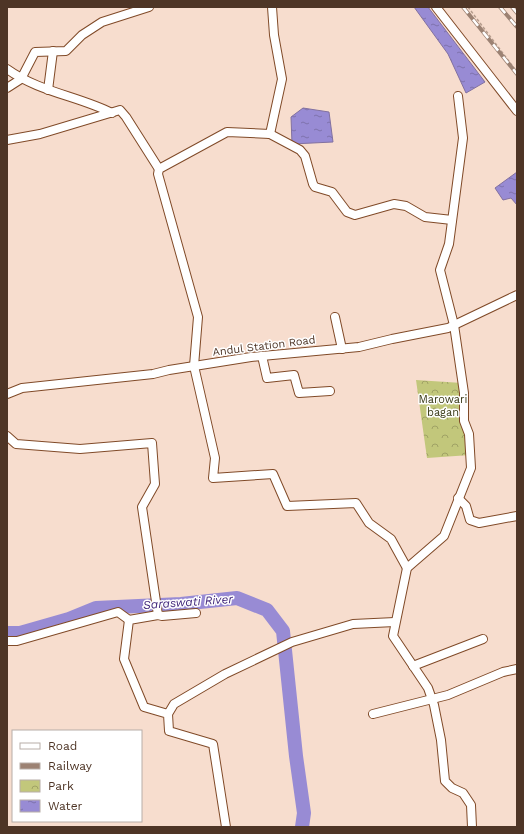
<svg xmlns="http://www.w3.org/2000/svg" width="524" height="834" font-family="'Work Sans',sans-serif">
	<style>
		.park { fill: url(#park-crowns) }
		.water { fill: url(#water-ripples); stroke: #8271a0 }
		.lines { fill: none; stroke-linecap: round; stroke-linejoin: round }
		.river { stroke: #988bd4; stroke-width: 14 }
		.minor-casing { stroke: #804a28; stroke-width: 10 }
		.path { stroke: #b49b8c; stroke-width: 1.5; stroke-dasharray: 3 2; stroke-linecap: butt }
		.minor { stroke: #fff; stroke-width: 8 }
		.rail-casing { stroke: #9c8273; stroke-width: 4 }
		.rail { stroke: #fff; stroke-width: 2.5; stroke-dasharray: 8; stroke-linecap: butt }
		.labels { text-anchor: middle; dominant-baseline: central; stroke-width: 3; stroke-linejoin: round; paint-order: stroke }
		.street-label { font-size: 11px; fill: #4e3526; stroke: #fff }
		.park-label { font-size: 11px; fill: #393a16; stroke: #fff }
		.water-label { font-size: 12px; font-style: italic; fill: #3f257a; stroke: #fff }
	</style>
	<defs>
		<pattern id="park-crowns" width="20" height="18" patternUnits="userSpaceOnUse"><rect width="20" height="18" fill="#c2c77b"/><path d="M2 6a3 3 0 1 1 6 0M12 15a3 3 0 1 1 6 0" fill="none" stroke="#a0a265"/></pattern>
		<pattern id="water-ripples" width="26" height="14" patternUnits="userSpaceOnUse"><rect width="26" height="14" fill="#988bd4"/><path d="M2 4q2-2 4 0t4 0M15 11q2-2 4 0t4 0" fill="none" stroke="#7e72ac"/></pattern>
	</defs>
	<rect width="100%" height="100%" fill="#f7ddce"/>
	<path class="park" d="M 416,380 L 462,383 L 470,455 L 427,458 Z"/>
	<g class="water">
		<path d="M 414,7 L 428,7 L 485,82 L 466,93 L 448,54 Z"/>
		<path d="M 303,108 L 329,112 L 333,142 L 292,144 L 291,117 Z"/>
		<path d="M 517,172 L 517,205 L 511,198 L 503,200 L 495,188 Z"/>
	</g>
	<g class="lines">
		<path class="river" d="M 7,633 L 20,633 L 69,619 L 96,608 L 181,604 L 237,598 L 267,610 L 283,631 L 296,756 L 304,813 L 302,827"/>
		<defs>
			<g id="minor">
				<path d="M 436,7 L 517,111"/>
				<path d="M 7,69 C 39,92 78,96 112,113"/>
				<path d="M 7,88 L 21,79 L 35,52 L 66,51 L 82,35 L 102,22 L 149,7"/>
				<path d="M 48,90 L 53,51"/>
				<path d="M 458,96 L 463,138 L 449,244 L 440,270 L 454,325 L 464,393 L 464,421 L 469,434 L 471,468 L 444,536 L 407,568 L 393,636 L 428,688 L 434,705 L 441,740 L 445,781 L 452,788 L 463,793 L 471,805 L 472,827"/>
				<path d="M 270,134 L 282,79 L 274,35 L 272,7"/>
				<path d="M 7,140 L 40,134 L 120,110 L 126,117 L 159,169"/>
				<path d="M 335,317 L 342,349"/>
				<path d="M 262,356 L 267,378 L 294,375 L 299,393 L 330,391"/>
				<path d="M 7,394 L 22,388 L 153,374 L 169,370 L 251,357 L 359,347 L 392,339 L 448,328 L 517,295"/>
				<path d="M 7,436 L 16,444 L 80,449 L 152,443 L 155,484 L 142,507 L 158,615 L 129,620 L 124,659 L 144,707 L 168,714 L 169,731 L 213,744 L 226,827"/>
				<path d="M 458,498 L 466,506 L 470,520 L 479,523 L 517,516"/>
				<path d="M 407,568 L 391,539 L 369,523 L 356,503 L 287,506 L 273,474 L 213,478 L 215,458 L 194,366 L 198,317 L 158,174 L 159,169 L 227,132 L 270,134 L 300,150 L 305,156 L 313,184 L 315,187 L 332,192 L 347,212 L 355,215 L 394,204 L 406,206 L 425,217 L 452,220"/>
				<path d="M 158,615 L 162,616 L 196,613"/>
				<path d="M 7,641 L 17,641 L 118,612 L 129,620"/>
				<path d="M 413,666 L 483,639"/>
				<path d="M 168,714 L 174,704 L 225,674 L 292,642 L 353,624 L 395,622"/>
				<path d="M 373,714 L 448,695 L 503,672 L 517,669"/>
			</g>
		</defs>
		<use href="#minor" class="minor-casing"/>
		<path class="path" d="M 468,7 L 517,72"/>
		<use href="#minor" class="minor"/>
		<defs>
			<g id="rail">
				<path d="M 463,7 L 517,74"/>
				<path d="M 500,7 L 517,27"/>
				<path d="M 512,7 L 517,13"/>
			</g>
		</defs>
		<use href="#rail" class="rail-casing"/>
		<use href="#rail" class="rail"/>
	</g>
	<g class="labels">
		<g class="street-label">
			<text transform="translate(264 346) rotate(-7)">Andul Station Road</text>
		</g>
		<g class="park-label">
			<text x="443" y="399">Marowari<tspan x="443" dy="13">bagan</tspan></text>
		</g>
		<g class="water-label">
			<text transform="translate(188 602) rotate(-4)">Saraswati River</text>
		</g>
	</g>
	<rect width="524" height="834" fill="none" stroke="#4e3526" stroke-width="16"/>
	<rect x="12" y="730" width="130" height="92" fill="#ffffff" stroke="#b8aea8"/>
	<rect x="20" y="743" width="20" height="6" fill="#ffffff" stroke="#b8aea8"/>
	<text x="48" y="750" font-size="12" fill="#4e3526">Road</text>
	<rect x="20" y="763" width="20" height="6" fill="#9c8273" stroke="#b8aea8"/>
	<text x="48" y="770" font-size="12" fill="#4e3526">Railway</text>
	<rect x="20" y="780" width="20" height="12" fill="url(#park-crowns)" stroke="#b8aea8"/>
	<text x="48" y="790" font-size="12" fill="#4e3526">Park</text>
	<rect x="20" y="800" width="20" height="12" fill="url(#water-ripples)" stroke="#b8aea8"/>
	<text x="48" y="810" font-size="12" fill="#4e3526">Water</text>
</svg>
